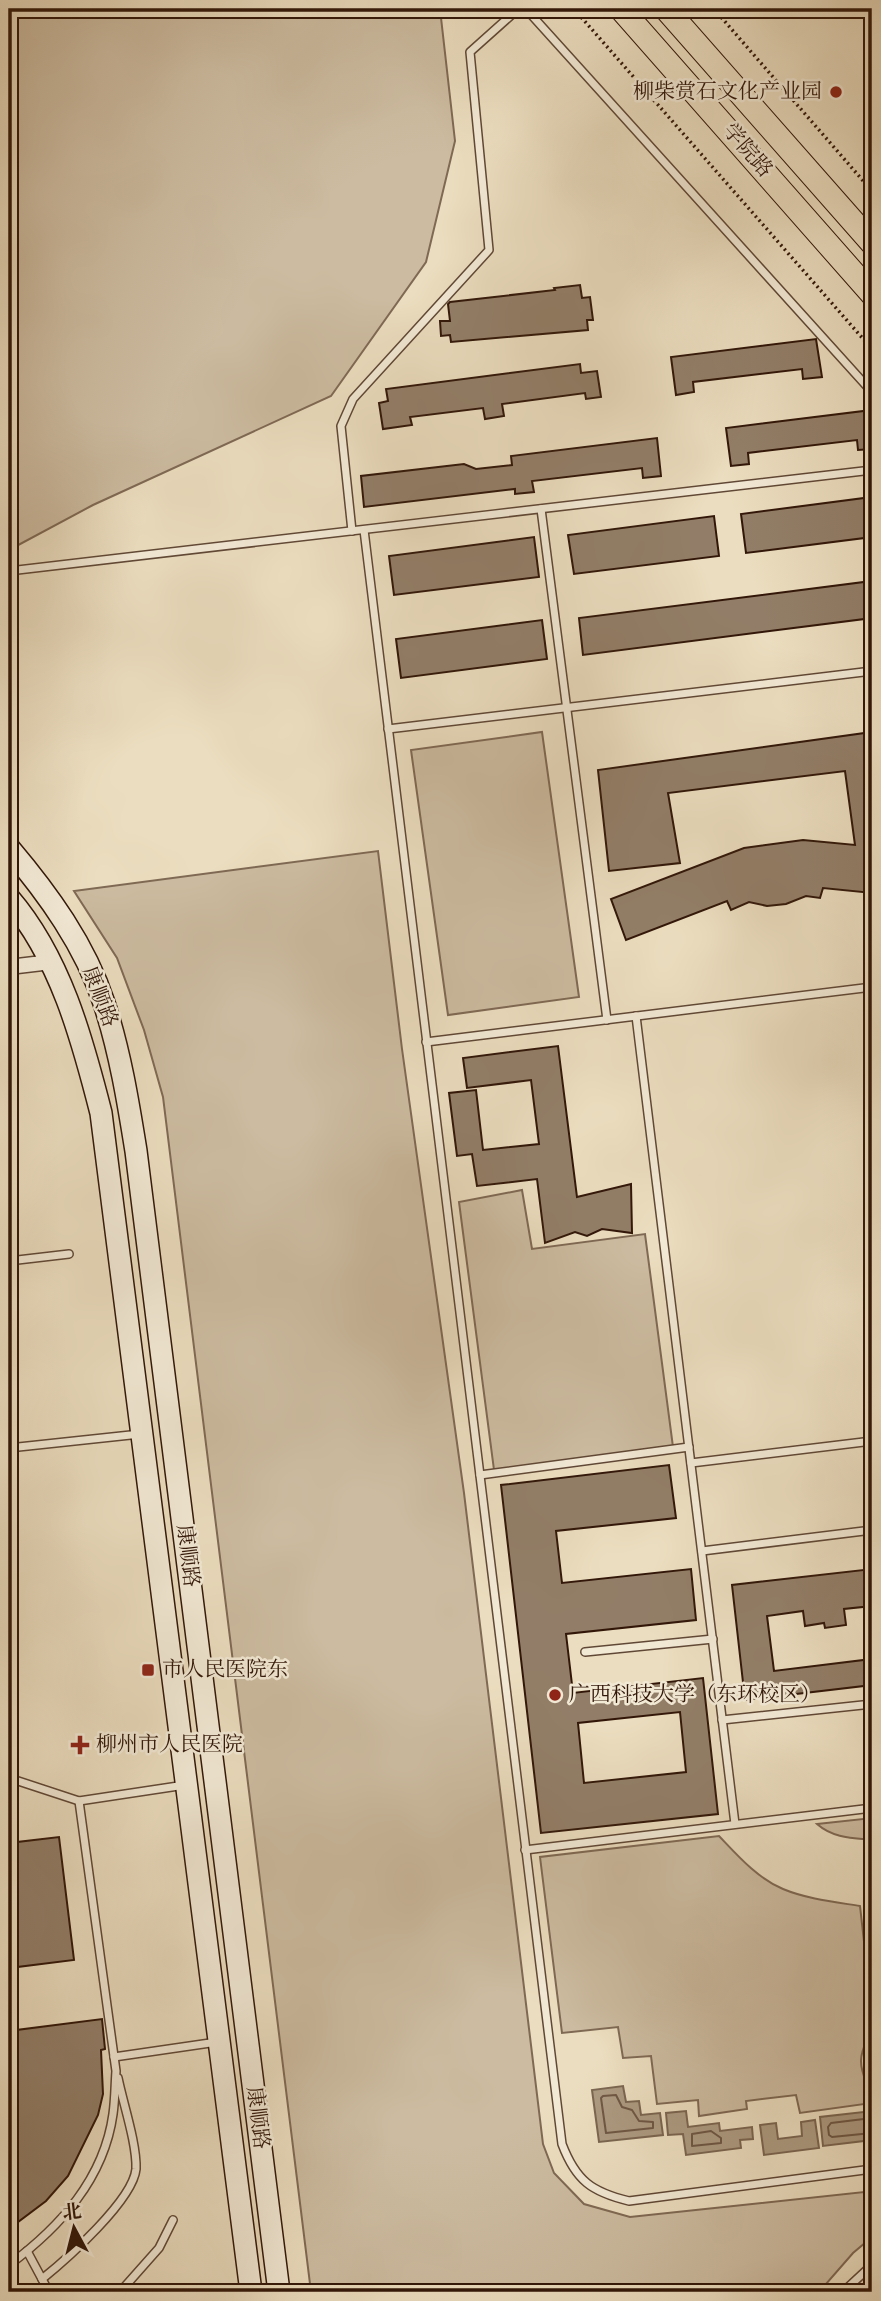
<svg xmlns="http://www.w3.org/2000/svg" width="881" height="2301" font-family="Vollkorn,'Noto Serif SC',serif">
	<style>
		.green { fill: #ccbba0; stroke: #7f6954; stroke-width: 2 }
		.water { fill: #ac9a81; stroke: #7b6651; stroke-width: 2 }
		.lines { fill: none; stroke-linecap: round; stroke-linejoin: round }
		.shore { stroke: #6f5845; stroke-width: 2 }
		.building { fill: #927e68; stroke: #321709; stroke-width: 2; fill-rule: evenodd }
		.lane-casing { stroke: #604836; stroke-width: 10 }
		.street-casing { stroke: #604836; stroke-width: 17 }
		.secondary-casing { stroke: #321709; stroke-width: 24 }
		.primary-casing { stroke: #321709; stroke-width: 25 }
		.path { stroke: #321709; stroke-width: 3.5; stroke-dasharray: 2 3.5; stroke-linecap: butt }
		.lane { stroke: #f2e9d5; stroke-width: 7 }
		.street { stroke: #f2e9d5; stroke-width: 14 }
		.secondary { stroke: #f2e9d5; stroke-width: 21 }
		.primary { stroke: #ebddbf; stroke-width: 23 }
		.poi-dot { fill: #8f2418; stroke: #f2e9d5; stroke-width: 2.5 }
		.labels { text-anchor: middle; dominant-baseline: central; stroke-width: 5; stroke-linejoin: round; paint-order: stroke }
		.poi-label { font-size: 21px; fill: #321709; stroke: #f2e9d5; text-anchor: start }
		.street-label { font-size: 21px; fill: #321709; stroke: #f2e9d5 }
	</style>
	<rect width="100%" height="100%" fill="#ebddbf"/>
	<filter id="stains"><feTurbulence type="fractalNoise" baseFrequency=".00286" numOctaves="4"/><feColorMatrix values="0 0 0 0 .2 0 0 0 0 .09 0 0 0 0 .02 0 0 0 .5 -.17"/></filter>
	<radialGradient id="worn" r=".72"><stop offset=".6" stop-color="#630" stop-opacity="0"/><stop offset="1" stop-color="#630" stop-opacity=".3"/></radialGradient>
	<g class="green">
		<path d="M 9,9 L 440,9 L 455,141 L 426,262 L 331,396 L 93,505 L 9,550 Z"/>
		<path d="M 542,732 L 579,997 L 448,1015 L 411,750 Z"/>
		<path d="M 378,851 L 402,1049 L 464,1493 L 543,2144 L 554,2173 L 584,2204 L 630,2217 L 864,2192 L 872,2237 L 853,2253 L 819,2292 L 311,2292 L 163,1097 L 144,1030 L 117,958 L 74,891 Z"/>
		<path d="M 522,1190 L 532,1249 L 645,1234 L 673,1447 L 494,1470 L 459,1202 Z"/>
		<path d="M 872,1818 L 872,1840 C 852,1838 833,1838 817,1824 Z"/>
		<path d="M 719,1836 C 738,1856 757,1878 783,1889 C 807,1899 835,1902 860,1906 L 872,2013 C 872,2019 873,2025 871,2030 C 867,2041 861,2049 861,2061 C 861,2078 872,2089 872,2103 L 800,2113 L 796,2095 L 746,2101 L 747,2109 L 699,2116 L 698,2100 L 657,2104 L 651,2056 L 623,2058 L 618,2027 L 562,2033 L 540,1857 Z"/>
	</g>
	<g class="water">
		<path d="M 623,2086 L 626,2102 L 639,2101 L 641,2115 L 660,2113 L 663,2135 L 599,2142 L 592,2090 Z"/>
		<path d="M 686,2111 L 688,2127 L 719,2123 L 720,2131 L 752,2127 L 753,2139 L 740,2140 L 741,2148 L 686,2155 L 683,2134 L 668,2135 L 666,2113 Z"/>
		<path d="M 872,2111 L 872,2140 L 823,2146 L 820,2117 Z"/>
		<path d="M 815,2120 L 819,2148 L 764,2155 L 760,2125 L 776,2123 L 778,2139 L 802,2136 L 801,2122 Z"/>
	</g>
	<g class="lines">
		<g class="shore">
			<path d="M 616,2095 L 622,2107 L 632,2110 L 639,2121 L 653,2122 L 653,2128 L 606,2133 L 601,2098 L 603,2096 Z"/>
			<path d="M 872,2118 L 831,2123 L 828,2127 L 829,2135 L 832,2137 L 872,2133"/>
			<path d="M 711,2131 L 721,2138 L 721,2143 L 692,2146 L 692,2134 Z"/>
		</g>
	</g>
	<g class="building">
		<path d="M 580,285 L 582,298 L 590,297 L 593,320 L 587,320 L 588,330 L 451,342 L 450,335 L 441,336 L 440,321 L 450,321 L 448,304 L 450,302 L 555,290 L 554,288 Z"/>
		<path d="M 816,339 L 822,377 L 803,379 L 802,369 L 693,382 L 694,392 L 676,395 L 671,357 Z"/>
		<path d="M 580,364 L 581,373 L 597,371 L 601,397 L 586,399 L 585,393 L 502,404 L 504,416 L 485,419 L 483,408 L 410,417 L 412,425 L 383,429 L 379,403 L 388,401 L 386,389 Z"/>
		<path d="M 872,410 L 872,449 L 858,450 L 857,440 L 748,453 L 749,464 L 731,466 L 726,428 Z"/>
		<path d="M 657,438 L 661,476 L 643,478 L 642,468 L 532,481 L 534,492 L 515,494 L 515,489 L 364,507 L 361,476 L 464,464 L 476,469 L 512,465 L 511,456 Z"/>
		<path d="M 872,497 L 872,537 L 746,553 L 741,514 Z"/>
		<path d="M 714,516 L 719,556 L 574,574 L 568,535 Z"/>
		<path d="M 534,537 L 539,577 L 394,595 L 389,556 Z"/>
		<path d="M 872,581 L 872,618 L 583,655 L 579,618 Z"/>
		<path d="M 542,620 L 547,659 L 401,678 L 396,639 Z"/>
		<path d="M 872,732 L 872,893 L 823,888 L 820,898 L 806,896 L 786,904 L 767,906 L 749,902 L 731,910 L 727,901 L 626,940 L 611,899 L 744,848 L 803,840 L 855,845 L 845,771 L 668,793 L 680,863 L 609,871 L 598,770 Z"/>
		<path d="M 558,1046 L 577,1197 L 631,1184 L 632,1233 L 602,1229 L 587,1236 L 575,1232 L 545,1243 L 537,1179 L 477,1186 L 472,1154 L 457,1156 L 449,1093 L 476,1090 L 483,1150 L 539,1144 L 531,1080 L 467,1088 L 463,1058 Z"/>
		<path d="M 669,1465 L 676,1518 L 556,1531 L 562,1583 L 691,1569 L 696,1620 L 566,1634 L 573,1693 L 703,1678 L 718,1814 L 541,1833 L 501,1485 ZM 680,1712 L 686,1772 L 584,1783 L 578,1723 Z"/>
		<path d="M 872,1569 L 872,1606 L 844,1609 L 846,1625 L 825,1628 L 824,1623 L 805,1626 L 803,1611 L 767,1616 L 774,1671 L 872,1659 L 872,1685 L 745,1700 L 732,1585 Z"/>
		<path d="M 59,1837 L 74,1960 L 9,1968 L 9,1843 Z"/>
		<path d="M 102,2019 L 105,2049 L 101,2050 L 103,2094 L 98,2115 L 68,2176 L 46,2201 L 14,2225 L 9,2218 L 9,2031 Z"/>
	</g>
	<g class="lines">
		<defs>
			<g id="lane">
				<path d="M 526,9 L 872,392"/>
				<path d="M 541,509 L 607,1020"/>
				<path d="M 364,530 L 562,2144 C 576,2181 592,2192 629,2201 L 872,2169"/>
				<path d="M 352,531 L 341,426 L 353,399 L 489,250 L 470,52 L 518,9"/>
				<path d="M 9,571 L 872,470"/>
				<path d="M 388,729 L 872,671"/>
				<path d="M 636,1016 L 735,1824"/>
				<path d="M 426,1042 L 872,987"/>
				<path d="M 9,1261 L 69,1254"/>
				<path d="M 9,1448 L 140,1434"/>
				<path d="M 691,1463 L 872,1441"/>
				<path d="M 480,1475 L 689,1447"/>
				<path d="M 702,1551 L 872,1530"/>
				<path d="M 585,1652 L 713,1639"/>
				<path d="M 722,1720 L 872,1704"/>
				<path d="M 9,1778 L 79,1801 L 185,1785"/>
				<path d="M 525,1850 L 872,1808"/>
				<path d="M 114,2057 L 217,2042"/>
				<path d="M 27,2251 L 49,2292"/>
				<path d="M 9,2265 C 60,2227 104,2179 113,2114 C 115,2100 115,2085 116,2071 L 79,1801"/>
				<path d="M 42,2279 C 67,2259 133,2200 136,2169 C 137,2144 123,2103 118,2078"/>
				<path d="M 120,2292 L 159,2248 L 173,2220"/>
				<path d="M 843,2292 L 872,2265"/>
			</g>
			<path id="street" d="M 9,967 L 51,962"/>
			<g id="secondary">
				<path d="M 9,848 C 48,894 85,945 104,1003 C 120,1052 128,1101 136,1151 L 279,2292"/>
				<path d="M 9,898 C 60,957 82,1038 101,1113 L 251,2292"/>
			</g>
			<g id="primary">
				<path d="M 621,9 L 872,294"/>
				<path d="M 666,9 L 872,243"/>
			</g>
		</defs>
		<use href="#lane" class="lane-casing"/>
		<use href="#street" class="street-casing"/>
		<use href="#secondary" class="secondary-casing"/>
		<use href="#primary" class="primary-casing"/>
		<g class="path">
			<path d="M 574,9 L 872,349"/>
			<path d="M 714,9 L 872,191"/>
		</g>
		<use href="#lane" class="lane"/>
		<use href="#street" class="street"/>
		<use href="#secondary" class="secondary"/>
		<use href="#primary" class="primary"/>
	</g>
	<g class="poi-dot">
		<circle cx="836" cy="92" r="7"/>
		<rect x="141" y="1663" width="14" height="14" rx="3.5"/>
		<circle cx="555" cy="1695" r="7"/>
		<path d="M76.5 1734.5h7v7h7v7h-7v7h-7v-7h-7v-7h7z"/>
	</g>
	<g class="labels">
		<g class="poi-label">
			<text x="822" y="92" text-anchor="end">柳柴赏石文化产业园</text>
			<text x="162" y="1670">市人民医院东</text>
			<text x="569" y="1695">广西科技大学（东环校区）</text>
			<text x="96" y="1745">柳州市人民医院</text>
		</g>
		<g class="street-label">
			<text transform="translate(747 151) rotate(49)">学院路</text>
			<text transform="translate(99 997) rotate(69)">康顺路</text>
			<text transform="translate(187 1556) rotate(83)">康顺路</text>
			<text transform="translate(257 2118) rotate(83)">康顺路</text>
		</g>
	</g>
	<rect width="881" height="2301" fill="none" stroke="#ebddbf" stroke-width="35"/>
	<rect x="10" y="10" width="860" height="2280" fill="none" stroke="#321709" stroke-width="3.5"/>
	<rect x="18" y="18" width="846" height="2266" fill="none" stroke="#321709" stroke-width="2"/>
	<g transform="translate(74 2228) rotate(353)" stroke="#f2e9d5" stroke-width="5" paint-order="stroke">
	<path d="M0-5L12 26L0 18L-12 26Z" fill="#321709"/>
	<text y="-10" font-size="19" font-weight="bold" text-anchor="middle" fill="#321709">北</text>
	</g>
	<rect width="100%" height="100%" filter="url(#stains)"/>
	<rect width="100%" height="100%" fill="url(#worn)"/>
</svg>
